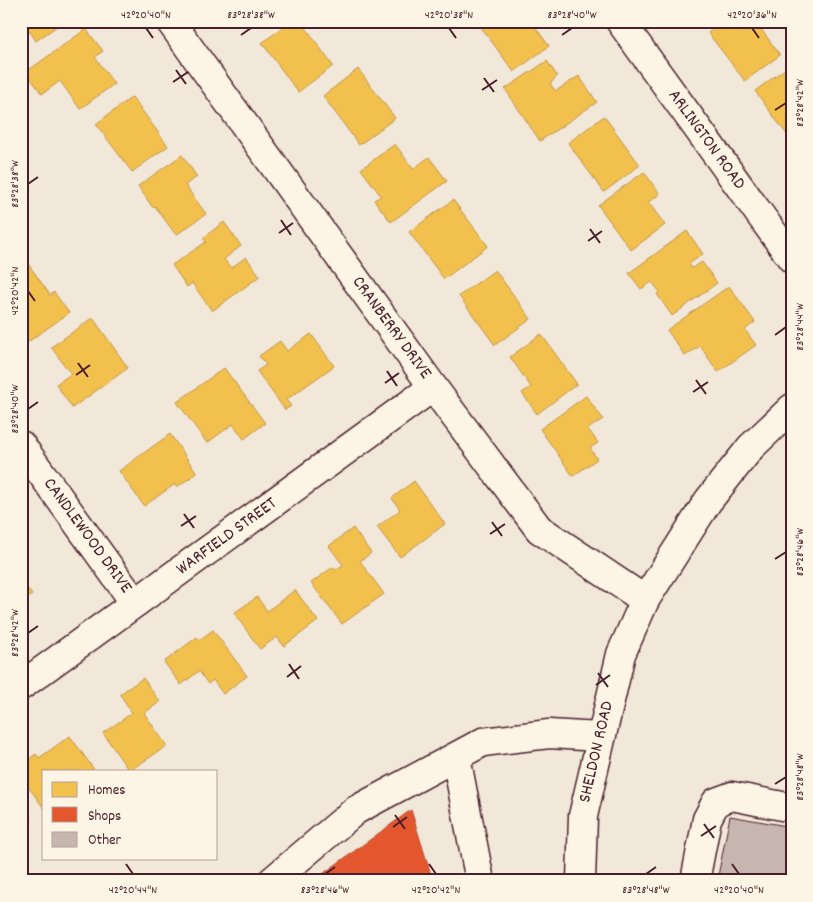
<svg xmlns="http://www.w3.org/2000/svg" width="813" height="902" font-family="Dekko,sans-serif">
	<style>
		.homes { fill: #f2c14e; stroke: #c09044 }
		.shops { fill: #e4572e; stroke: #b6462d }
		.building { fill: #c7b6af; stroke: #4a1f2b }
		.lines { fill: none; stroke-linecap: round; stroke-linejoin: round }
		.minor-casing { stroke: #4a1f2b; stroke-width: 31 }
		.minor { stroke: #fcf5e5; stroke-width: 28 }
		.ticks { fill: none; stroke: #4a1f2b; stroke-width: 2 }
		.labels { text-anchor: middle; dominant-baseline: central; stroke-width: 5; stroke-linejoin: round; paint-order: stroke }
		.street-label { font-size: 18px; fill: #4a1f2b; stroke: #fcf5e5 }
		.neatline { fill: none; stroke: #4a1f2b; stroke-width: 2 }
		.ticks-label { font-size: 12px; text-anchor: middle; fill: #4a1f2b }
	</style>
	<rect width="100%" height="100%" fill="#f1e8da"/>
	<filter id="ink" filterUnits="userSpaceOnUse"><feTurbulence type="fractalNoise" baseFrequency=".02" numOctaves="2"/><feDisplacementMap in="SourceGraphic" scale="10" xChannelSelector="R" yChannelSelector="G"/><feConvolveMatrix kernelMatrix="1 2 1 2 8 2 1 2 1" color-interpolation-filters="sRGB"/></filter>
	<g filter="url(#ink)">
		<g class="homes">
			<path d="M 23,21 L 64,21 L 36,41 Z"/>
			<path d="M 291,21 L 301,21 L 333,66 L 298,92 L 262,43 Z"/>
			<path d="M 480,21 L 531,21 L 549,46 L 514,72 L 478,23 Z"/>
			<path d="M 724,21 L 755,21 L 780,55 L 745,81 L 708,33 Z"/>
			<path d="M 86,29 L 103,51 L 95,57 L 114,84 L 80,109 L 60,81 L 42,94 L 26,72 Z"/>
			<path d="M 547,61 L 557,76 L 550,84 L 556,91 L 579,76 L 597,102 L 540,141 L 505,89 Z"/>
			<path d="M 790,65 L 792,67 L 791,140 L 755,91 Z"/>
			<path d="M 358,69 L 395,118 L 359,145 L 323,96 Z"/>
			<path d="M 132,97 L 168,146 L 132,172 L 96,124 Z"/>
			<path d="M 604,116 L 640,165 L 604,192 L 568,143 Z"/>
			<path d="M 395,144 L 413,169 L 429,157 L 447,181 L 391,222 L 374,200 L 381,196 L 361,169 Z"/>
			<path d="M 182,155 L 197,177 L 185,185 L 206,214 L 176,235 L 155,206 L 153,208 L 138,186 Z"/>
			<path d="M 644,172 L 660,194 L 648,202 L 665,225 L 631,250 L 598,205 Z"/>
			<path d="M 453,200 L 488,246 L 444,279 L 409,232 Z"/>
			<path d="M 224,222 L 241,246 L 224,259 L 231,268 L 246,257 L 260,276 L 212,311 L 192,283 L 187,287 L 172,265 L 206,242 L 203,238 Z"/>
			<path d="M 687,231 L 703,254 L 689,264 L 692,268 L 702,262 L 717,283 L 672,316 L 657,294 L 660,292 L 652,282 L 641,289 L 629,273 Z"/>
			<path d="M 29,265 L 50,295 L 54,292 L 69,313 L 25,344 L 21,338 L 21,271 Z"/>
			<path d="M 495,270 L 531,319 L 495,345 L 459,296 Z"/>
			<path d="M 729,286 L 755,322 L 745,330 L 756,345 L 718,372 L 700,346 L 685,356 L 667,330 Z"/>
			<path d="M 93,318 L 128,368 L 72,408 L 56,384 L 71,374 L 51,347 Z"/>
			<path d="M 311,334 L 334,366 L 286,400 L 291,406 L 285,410 L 257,371 L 266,365 L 259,356 L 280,341 L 287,351 Z"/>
			<path d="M 541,334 L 577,384 L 537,414 L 522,393 L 531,387 L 510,357 Z"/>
			<path d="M 224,368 L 265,423 L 244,439 L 233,424 L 207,443 L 177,402 Z"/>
			<path d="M 586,396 L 603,419 L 588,429 L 598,443 L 590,448 L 597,459 L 573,476 L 540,429 Z"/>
			<path d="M 170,434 L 197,473 L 177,487 L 175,484 L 144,506 L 119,471 Z"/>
			<path d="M 414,481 L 445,524 L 400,557 L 377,527 L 400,510 L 392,498 Z"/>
			<path d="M 353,528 L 371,553 L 360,561 L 384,594 L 342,624 L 311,583 L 333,567 L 335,570 L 343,565 L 329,546 Z"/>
			<path d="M 21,580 L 32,595 L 21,603 Z"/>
			<path d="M 295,590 L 318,621 L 284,646 L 277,637 L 260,649 L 234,613 L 257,597 L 267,611 Z"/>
			<path d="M 213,630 L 247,676 L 223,694 L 213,680 L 208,684 L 199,671 L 181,685 L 164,662 L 197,637 L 199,640 Z"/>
			<path d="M 143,678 L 160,702 L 144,713 L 167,746 L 129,771 L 103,733 L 132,713 L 120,694 Z"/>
			<path d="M 70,736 L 95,771 L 44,771 L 44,808 L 21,777 L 21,765 L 36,754 L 39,758 Z"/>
			<path d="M 21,804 L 32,819 L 21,827 Z"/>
		</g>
		<path class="shops" d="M 411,810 L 433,881 L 313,881 Z"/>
		<path class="building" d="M 730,816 L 792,827 L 792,881 L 717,881 Z"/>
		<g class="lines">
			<defs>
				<g id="minor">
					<path d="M 170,21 L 433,387 L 539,529 L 645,600"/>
					<path d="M 620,21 L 792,259"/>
					<path d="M 21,445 L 135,603"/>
					<path d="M 21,686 L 433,387"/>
					<path d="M 456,757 L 480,881"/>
					<path d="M 272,881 L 356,810 L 483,742 L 549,734 L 600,737"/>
					<path d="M 581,881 L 583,816 L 621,654 L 645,600 L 708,501 L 751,447 L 792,408"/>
					<path d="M 695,881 L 707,819 L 716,802 L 732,796 L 792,808"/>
				</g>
			</defs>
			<use href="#minor" class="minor-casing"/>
			<use href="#minor" class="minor"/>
		</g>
	</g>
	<path class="ticks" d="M 146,28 L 153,38M 449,28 L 456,38M 752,28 L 759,38M 241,35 L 251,28M 562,35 L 572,28M 176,70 L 186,84M 484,78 L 494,92M 173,82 L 188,72M 482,90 L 497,80M 775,110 L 786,103M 28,184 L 38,177M 281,220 L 291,235M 590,229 L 600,243M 279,233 L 293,223M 588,241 L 602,231M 28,291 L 35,301M 775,335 L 786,327M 78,363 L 88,377M 387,371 L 397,386M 76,375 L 90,365M 696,380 L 706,394M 385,383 L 399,373M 693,392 L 708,382M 28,409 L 38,402M 184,514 L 194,528M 492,522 L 502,536M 181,526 L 196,516M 490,534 L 505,524M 775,559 L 786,552M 28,633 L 38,626M 289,664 L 299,679M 598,673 L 608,687M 287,677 L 301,666M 596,685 L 610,675M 775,784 L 786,777M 395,815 L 405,829M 704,824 L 714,838M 393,827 L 407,817M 701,836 L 716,826M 126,864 L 133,874M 429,864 L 436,874M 732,864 L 739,874M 325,874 L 335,867M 646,874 L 656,867"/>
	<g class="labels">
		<g class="street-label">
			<text transform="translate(706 140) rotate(54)">ARLINGTON ROAD</text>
			<text transform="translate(391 328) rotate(54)">CRANBERRY DRIVE</text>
			<text transform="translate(87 536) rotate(54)">CANDLEWOOD DRIVE</text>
			<text transform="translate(227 537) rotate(-36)">WARFIELD STREET</text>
			<text transform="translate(597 752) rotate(-77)">SHELDON ROAD</text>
		</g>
	</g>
	<rect width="813" height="902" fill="none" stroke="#fcf5e5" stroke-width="55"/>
	<rect x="42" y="770" width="175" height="90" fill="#fcf5e5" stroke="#b59f9b"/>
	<rect x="52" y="782" width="25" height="15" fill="#f2c14e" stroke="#b59f9b"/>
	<text x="88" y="794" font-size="15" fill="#4a1f2b">Homes</text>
	<rect x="52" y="807" width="25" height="15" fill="#e4572e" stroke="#b59f9b"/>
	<text x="88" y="820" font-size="15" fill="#4a1f2b">Shops</text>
	<rect x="52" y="832" width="25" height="15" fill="#c7b6af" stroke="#b59f9b"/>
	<text x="88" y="844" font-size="15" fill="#4a1f2b">Other</text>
	<rect x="28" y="28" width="758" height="846" class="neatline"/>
	<g class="ticks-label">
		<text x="146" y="18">42°20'40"N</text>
		<text x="251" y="18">83°28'38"W</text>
		<text x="449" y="18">42°20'38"N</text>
		<text x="572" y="18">83°28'40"W</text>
		<text x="752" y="18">42°20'36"N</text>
		<text transform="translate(799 103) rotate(-90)" y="4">83°28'42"W</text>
		<text transform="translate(14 184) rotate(-90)" y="4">83°28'38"W</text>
		<text transform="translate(14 291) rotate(-90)" y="4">42°20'42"N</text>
		<text transform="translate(799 327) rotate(-90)" y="4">83°28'44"W</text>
		<text transform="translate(14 409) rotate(-90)" y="4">83°28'40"W</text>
		<text transform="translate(799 552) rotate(-90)" y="4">83°28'46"W</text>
		<text transform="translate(14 633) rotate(-90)" y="4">83°28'42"W</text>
		<text transform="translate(799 777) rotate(-90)" y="4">83°28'48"W</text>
		<text x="133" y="893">42°20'44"N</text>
		<text x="325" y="893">83°28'46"W</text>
		<text x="436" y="893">42°20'42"N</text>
		<text x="646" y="893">83°28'48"W</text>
		<text x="739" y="893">42°20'40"N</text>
	</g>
</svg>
